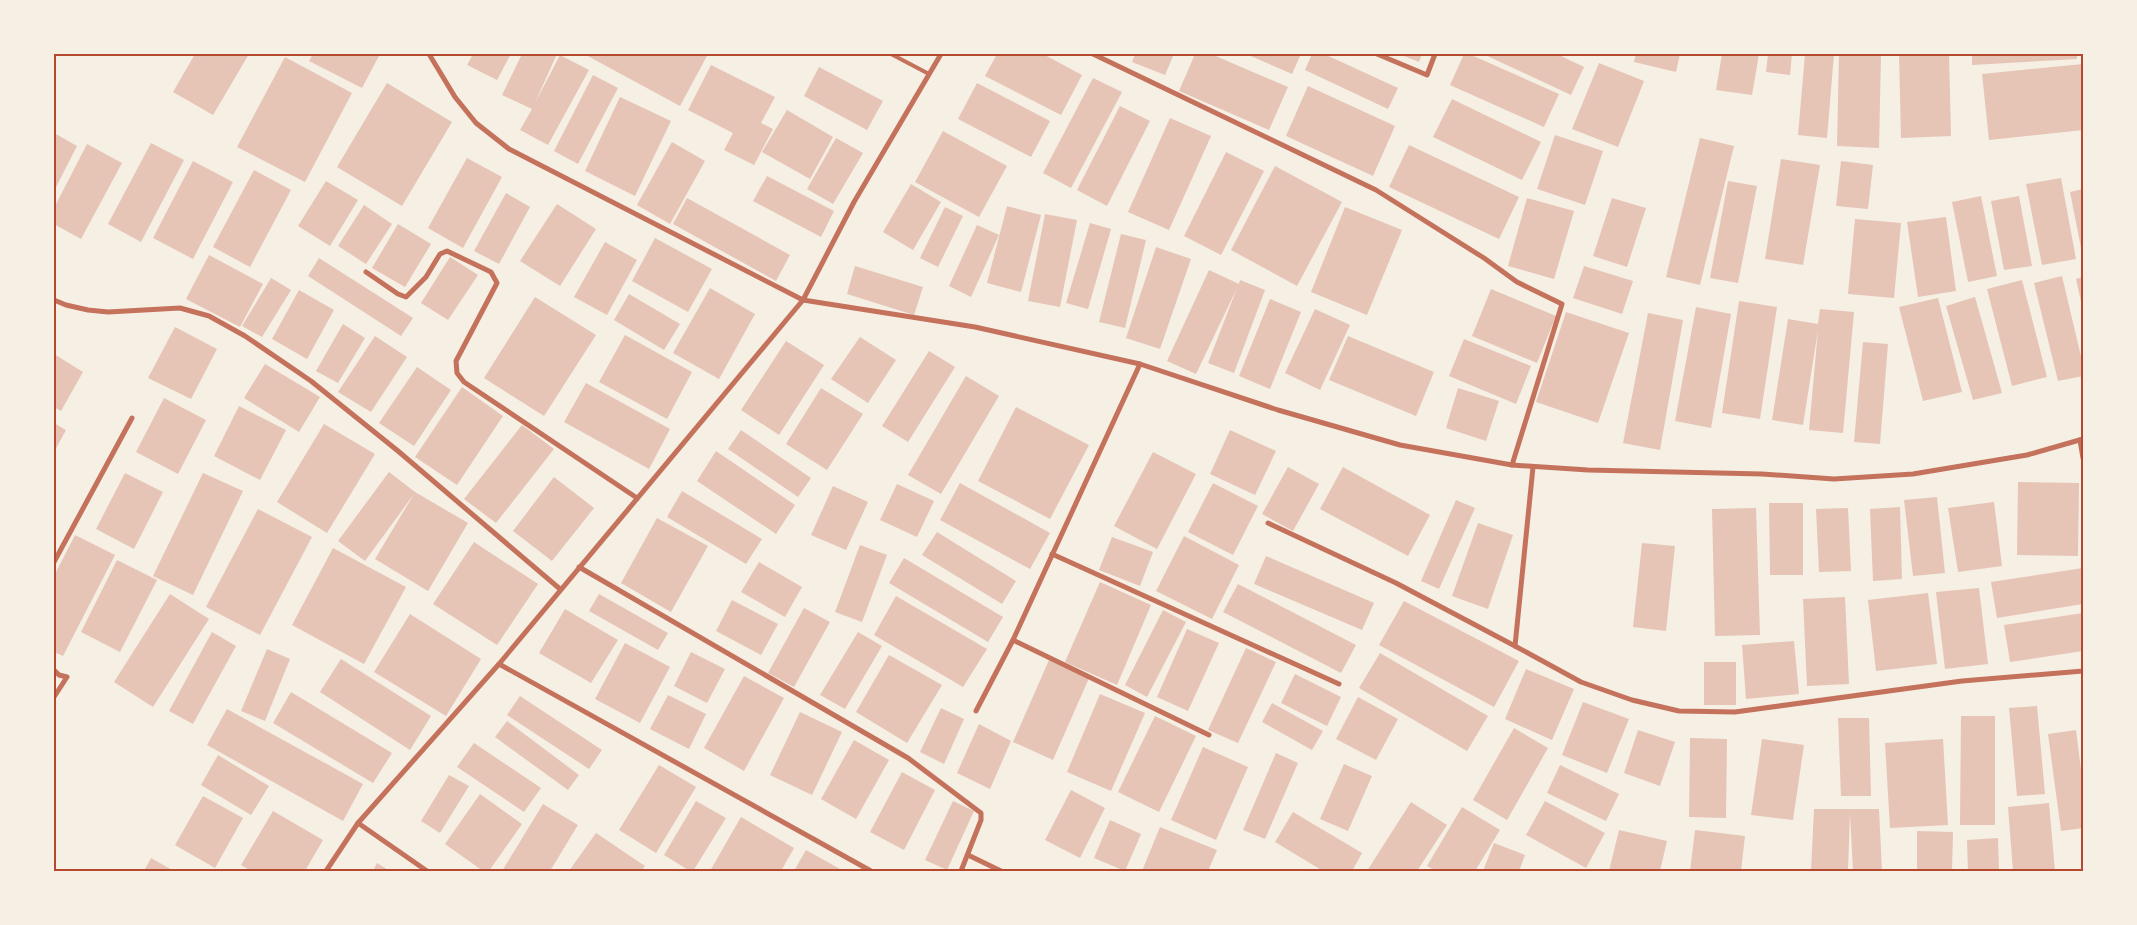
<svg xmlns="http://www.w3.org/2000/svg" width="2137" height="925" font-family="Ubuntu,sans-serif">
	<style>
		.building { fill: #e6c5b7 }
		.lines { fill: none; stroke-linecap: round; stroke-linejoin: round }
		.service { stroke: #c5725c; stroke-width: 4 }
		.minor { stroke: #c5725c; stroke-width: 5 }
		.neatline { fill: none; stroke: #b5482f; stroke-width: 2 }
	</style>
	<rect width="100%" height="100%" fill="#f6efe4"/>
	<g class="building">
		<path d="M 195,54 L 249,54 L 213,115 L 173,92 Z"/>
		<path d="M 313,54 L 380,54 L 362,88 L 309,61 Z"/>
		<path d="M 473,54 L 511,54 L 497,80 L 467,65 Z"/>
		<path d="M 522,54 L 551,54 L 556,56 L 535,103 L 560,55 L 589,70 L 548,145 L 520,130 L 532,109 L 502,95 Z"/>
		<path d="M 584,54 L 708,54 L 680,106 Z"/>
		<path d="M 997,54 L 1043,54 L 1082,75 L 1061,115 L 985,76 Z"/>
		<path d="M 1135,54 L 1174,54 L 1165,75 L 1132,62 Z"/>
		<path d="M 1195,54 L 1211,54 L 1288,87 L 1269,130 L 1179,91 Z"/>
		<path d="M 1246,54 L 1301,54 L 1292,74 Z"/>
		<path d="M 1312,54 L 1324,54 L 1398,88 L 1388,109 L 1305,70 Z"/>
		<path d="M 1399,54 L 1422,54 L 1419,62 Z"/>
		<path d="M 1464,54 L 1469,54 L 1559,94 L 1544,127 L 1450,85 Z"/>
		<path d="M 1483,54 L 1557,54 L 1584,67 L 1571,95 Z"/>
		<path d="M 1636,54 L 1680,54 L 1676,72 L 1634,62 Z"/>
		<path d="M 1722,54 L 1759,54 L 1752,95 L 1716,90 Z"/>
		<path d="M 1768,54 L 1792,54 L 1790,75 L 1766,72 Z"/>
		<path d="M 1805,54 L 1834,54 L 1827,138 L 1798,135 Z"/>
		<path d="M 1839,54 L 1881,54 L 1879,148 L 1837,146 Z"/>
		<path d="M 1899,54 L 1949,54 L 1951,136 L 1901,138 Z"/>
		<path d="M 1972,54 L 2077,54 L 2077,59 L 1972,65 Z"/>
		<path d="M 285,57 L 352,93 L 305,182 L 237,147 Z"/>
		<path d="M 1599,63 L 1644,81 L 1618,147 L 1572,129 Z"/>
		<path d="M 2083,64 L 2083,130 L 1989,140 L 1982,74 Z"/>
		<path d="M 711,65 L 775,97 L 761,123 L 773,129 L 754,165 L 724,150 L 733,133 L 688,110 Z"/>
		<path d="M 819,67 L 883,101 L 867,130 L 804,96 Z"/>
		<path d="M 593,75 L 618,88 L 578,164 L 554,151 Z"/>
		<path d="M 1093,78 L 1122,92 L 1071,188 L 1043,173 Z"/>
		<path d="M 387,83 L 452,122 L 402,206 L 337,167 Z"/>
		<path d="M 977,83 L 1050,121 L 1031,157 L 958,119 Z"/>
		<path d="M 1308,86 L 1395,126 L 1373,176 L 1286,136 Z"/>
		<path d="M 620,97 L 671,121 L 635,196 L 585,171 Z"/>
		<path d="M 1452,99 L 1541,142 L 1522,180 L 1433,137 Z"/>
		<path d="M 1120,106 L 1150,121 L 1107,206 L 1077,190 Z"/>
		<path d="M 787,110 L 833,137 L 810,179 L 762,152 Z"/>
		<path d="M 1170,118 L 1211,136 L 1169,230 L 1128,212 Z"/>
		<path d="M 943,131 L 1007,166 L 979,217 L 915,182 Z"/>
		<path d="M 54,133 L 77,146 L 54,191 Z"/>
		<path d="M 1555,135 L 1603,151 L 1585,205 L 1537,189 Z"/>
		<path d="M 836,138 L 863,153 L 833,204 L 807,189 Z"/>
		<path d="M 1700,138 L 1734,146 L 1700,285 L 1666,277 Z"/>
		<path d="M 672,142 L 705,161 L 670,224 L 637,205 Z"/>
		<path d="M 151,143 L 184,160 L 141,242 L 108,224 Z"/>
		<path d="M 87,144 L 122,163 L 81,239 L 54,224 L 54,208 Z"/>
		<path d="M 1409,145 L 1519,197 L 1499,239 L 1389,187 Z"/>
		<path d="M 1226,152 L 1264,171 L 1221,255 L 1184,236 Z"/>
		<path d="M 467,158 L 502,177 L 463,248 L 428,228 Z"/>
		<path d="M 1781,159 L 1820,165 L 1803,265 L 1765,259 Z"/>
		<path d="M 193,161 L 233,182 L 193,259 L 153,238 Z"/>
		<path d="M 1841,161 L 1873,165 L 1868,209 L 1836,206 Z"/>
		<path d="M 1275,166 L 1342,202 L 1297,286 L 1231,250 Z"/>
		<path d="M 254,170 L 291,190 L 250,267 L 213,247 Z"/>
		<path d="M 767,176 L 834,211 L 821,237 L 753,201 Z"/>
		<path d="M 2061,178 L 2076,259 L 2042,265 L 2026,184 Z"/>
		<path d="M 326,181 L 358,200 L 330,246 L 298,226 Z"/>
		<path d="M 1728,181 L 1757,186 L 1738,283 L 1710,278 Z"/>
		<path d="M 911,184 L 941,202 L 913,250 L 883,232 Z"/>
		<path d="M 2083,189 L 2083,253 L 2082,253 L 2070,192 Z"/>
		<path d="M 506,193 L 530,207 L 499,264 L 474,251 Z"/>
		<path d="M 1981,196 L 1997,276 L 1968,282 L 1952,202 Z"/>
		<path d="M 2019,196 L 2032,266 L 2004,270 L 1991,201 Z"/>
		<path d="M 687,198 L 790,255 L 776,281 L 673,224 Z"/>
		<path d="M 1527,198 L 1574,211 L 1554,279 L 1508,266 Z"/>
		<path d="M 1612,198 L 1646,208 L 1627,267 L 1593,256 Z"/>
		<path d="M 557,204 L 596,229 L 560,286 L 520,261 Z"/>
		<path d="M 364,205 L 392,224 L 366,264 L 338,246 Z"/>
		<path d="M 1007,206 L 1041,215 L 1021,292 L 987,283 Z"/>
		<path d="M 945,207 L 963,216 L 938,267 L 920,258 Z"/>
		<path d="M 1345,207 L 1402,230 L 1367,315 L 1311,292 Z"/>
		<path d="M 1045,214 L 1077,220 L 1060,307 L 1028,301 Z"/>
		<path d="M 1946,217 L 1956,291 L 1918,297 L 1907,222 Z"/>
		<path d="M 1855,219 L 1901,223 L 1894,298 L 1848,294 Z"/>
		<path d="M 1090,223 L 1111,229 L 1088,309 L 1066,303 Z"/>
		<path d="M 398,224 L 431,244 L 405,287 L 372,268 Z"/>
		<path d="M 977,225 L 999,235 L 971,297 L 949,286 Z"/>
		<path d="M 1121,234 L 1146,240 L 1125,328 L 1099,322 Z"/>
		<path d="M 655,238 L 712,269 L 688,312 L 632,281 Z"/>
		<path d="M 605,242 L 637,260 L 607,315 L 574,297 Z"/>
		<path d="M 1156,247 L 1191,259 L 1160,349 L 1126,338 Z"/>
		<path d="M 209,255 L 263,284 L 240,327 L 186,299 Z"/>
		<path d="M 450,257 L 478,275 L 448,320 L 421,303 Z"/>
		<path d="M 319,258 L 413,318 L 401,336 L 308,276 Z"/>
		<path d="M 855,266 L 923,287 L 914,315 L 847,294 Z"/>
		<path d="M 1584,266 L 1633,281 L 1622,314 L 1573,298 Z"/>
		<path d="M 1209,270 L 1239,284 L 1240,280 L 1265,290 L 1234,373 L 1208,363 L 1237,288 L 1196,374 L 1167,361 Z"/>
		<path d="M 2062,276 L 2083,365 L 2083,376 L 2058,381 L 2034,283 Z"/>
		<path d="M 2083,277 L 2083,306 L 2082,306 L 2076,279 Z"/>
		<path d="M 271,278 L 291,290 L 262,337 L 242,326 Z"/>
		<path d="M 2022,280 L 2047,377 L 2012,386 L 1987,289 Z"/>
		<path d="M 710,288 L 755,314 L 719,379 L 673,353 Z"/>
		<path d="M 1491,289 L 1556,316 L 1537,363 L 1472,336 Z"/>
		<path d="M 299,290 L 334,310 L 307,359 L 272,339 Z"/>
		<path d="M 629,294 L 680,324 L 664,350 L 614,320 Z"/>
		<path d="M 535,297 L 596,335 L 544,416 L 484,378 Z"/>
		<path d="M 1975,297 L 2002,393 L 1973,400 L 1946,306 Z"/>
		<path d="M 1938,298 L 1962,392 L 1923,401 L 1899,307 Z"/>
		<path d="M 1270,299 L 1301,312 L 1270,389 L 1239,376 Z"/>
		<path d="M 1739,301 L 1777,307 L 1760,419 L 1722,413 Z"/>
		<path d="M 1696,307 L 1731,314 L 1711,428 L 1675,421 Z"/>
		<path d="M 1315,309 L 1350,325 L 1320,390 L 1285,373 Z"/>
		<path d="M 1820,309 L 1854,312 L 1843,433 L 1809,430 L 1818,330 L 1803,425 L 1772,420 L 1788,319 L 1818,324 Z"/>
		<path d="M 1566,312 L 1629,333 L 1598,423 L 1536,402 Z"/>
		<path d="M 1648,313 L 1683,320 L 1660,450 L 1623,443 Z"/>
		<path d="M 343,324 L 365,338 L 338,383 L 316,371 Z"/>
		<path d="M 175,327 L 217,349 L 191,399 L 148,378 Z"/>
		<path d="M 625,335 L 692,372 L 667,419 L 599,382 Z"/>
		<path d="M 375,336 L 407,357 L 371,412 L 338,392 Z"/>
		<path d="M 1348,336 L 1434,372 L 1416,416 L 1329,380 Z"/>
		<path d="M 860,337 L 896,360 L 868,403 L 831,379 Z"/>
		<path d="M 1464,339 L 1531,366 L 1516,404 L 1449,376 Z"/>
		<path d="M 786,341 L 824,365 L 779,435 L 741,410 Z"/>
		<path d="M 1863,342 L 1888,344 L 1880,444 L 1854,442 Z"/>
		<path d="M 929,351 L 955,367 L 908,442 L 882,426 Z"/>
		<path d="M 54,354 L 83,372 L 61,411 L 54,407 Z"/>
		<path d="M 265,364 L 320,397 L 299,432 L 244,398 Z"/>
		<path d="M 417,367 L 451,390 L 414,446 L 379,423 Z"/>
		<path d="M 966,376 L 999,396 L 941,494 L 908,475 Z"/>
		<path d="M 586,383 L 670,429 L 649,469 L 564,422 Z"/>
		<path d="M 462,387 L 503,416 L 457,485 L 415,457 Z"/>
		<path d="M 821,388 L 863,414 L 827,470 L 786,444 Z"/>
		<path d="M 1458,388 L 1499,401 L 1486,441 L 1446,428 Z"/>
		<path d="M 164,398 L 206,420 L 178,474 L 136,452 Z"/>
		<path d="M 239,406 L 286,430 L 260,480 L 214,456 Z"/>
		<path d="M 1016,407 L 1089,445 L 1050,519 L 978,481 Z"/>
		<path d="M 54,423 L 66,430 L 54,452 Z"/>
		<path d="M 324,424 L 375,454 L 327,533 L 277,502 Z"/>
		<path d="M 522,425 L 554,449 L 496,523 L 464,499 Z"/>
		<path d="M 741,430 L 811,478 L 798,497 L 728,449 Z"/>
		<path d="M 1230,430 L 1276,451 L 1255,495 L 1210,474 Z"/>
		<path d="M 716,451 L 795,505 L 776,534 L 697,481 Z"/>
		<path d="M 1153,452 L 1196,474 L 1157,549 L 1114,526 Z"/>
		<path d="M 1288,467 L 1319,484 L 1293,531 L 1262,514 Z"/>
		<path d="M 1343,467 L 1430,515 L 1408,556 L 1320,509 Z"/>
		<path d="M 389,472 L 415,492 L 468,523 L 428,591 L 375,559 L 414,494 L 365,561 L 338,541 Z"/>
		<path d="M 125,473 L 163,492 L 134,549 L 96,529 Z"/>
		<path d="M 203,473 L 243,491 L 193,595 L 153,576 Z"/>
		<path d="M 554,477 L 594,508 L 552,561 L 513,531 Z"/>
		<path d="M 2018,482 L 2079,483 L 2078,556 L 2017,555 Z"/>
		<path d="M 960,483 L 1050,533 L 1030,569 L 940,520 Z"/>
		<path d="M 1213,483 L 1258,506 L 1233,555 L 1188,532 Z"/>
		<path d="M 897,484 L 934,501 L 917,537 L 880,520 Z"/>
		<path d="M 833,486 L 868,502 L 846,550 L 811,535 Z"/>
		<path d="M 682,491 L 762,539 L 746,564 L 667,517 Z"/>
		<path d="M 1937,497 L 1945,573 L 1913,576 L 1904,500 Z"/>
		<path d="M 1456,500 L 1475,508 L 1439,589 L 1421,581 Z"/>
		<path d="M 1994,502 L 2002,566 L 1958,572 L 1948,508 Z"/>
		<path d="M 1769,503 L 1803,503 L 1803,575 L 1770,575 Z"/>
		<path d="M 1900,507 L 1902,579 L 1873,581 L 1870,509 Z"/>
		<path d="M 1756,508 L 1760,635 L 1715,636 L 1712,509 Z"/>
		<path d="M 1848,508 L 1851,571 L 1819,572 L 1816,509 Z"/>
		<path d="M 258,509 L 312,537 L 260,635 L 206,607 Z"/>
		<path d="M 657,518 L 708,546 L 671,612 L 621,583 Z"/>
		<path d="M 1478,523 L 1513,535 L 1488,609 L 1452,596 Z"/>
		<path d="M 937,532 L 1016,581 L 1002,604 L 922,555 Z"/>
		<path d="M 75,535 L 115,555 L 63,656 L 54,652 L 54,576 Z"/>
		<path d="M 1184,536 L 1239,565 L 1212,619 L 1156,591 Z"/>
		<path d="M 1112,537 L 1153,552 L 1140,586 L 1099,570 Z"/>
		<path d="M 474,542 L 538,584 L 497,645 L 433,604 Z"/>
		<path d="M 1642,543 L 1675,546 L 1666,631 L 1633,627 Z"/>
		<path d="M 860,545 L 887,555 L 862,622 L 835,612 Z"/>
		<path d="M 333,548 L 406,587 L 364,664 L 292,625 Z"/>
		<path d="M 1266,556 L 1374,603 L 1362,630 L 1254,584 Z"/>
		<path d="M 904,558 L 1003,617 L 988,642 L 889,583 Z"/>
		<path d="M 117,560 L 157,580 L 120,652 L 81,632 Z"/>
		<path d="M 759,562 L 802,587 L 785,617 L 741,592 Z"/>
		<path d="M 2083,568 L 2083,604 L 1997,618 L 1991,582 Z"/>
		<path d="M 1100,582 L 1151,605 L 1117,685 L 1065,662 Z"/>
		<path d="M 1238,584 L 1356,645 L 1341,673 L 1223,612 Z"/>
		<path d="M 1979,588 L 1988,664 L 1945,669 L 1936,592 Z"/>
		<path d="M 1928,593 L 1937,664 L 1876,671 L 1868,600 Z"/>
		<path d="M 170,594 L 209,619 L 153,707 L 114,682 Z"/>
		<path d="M 599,594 L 668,633 L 658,650 L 589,611 Z"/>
		<path d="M 896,596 L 987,649 L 963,687 L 874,635 Z"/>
		<path d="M 1845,597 L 1849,684 L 1807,686 L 1803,599 Z"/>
		<path d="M 732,600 L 778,624 L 761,655 L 716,631 Z"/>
		<path d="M 1404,601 L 1519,661 L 1494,707 L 1379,645 Z"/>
		<path d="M 804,608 L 830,622 L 794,687 L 768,673 Z"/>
		<path d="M 565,609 L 618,640 L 591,683 L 539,653 Z"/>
		<path d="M 1163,610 L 1186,622 L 1147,697 L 1125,685 Z"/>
		<path d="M 2083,613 L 2083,651 L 2010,662 L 2004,625 Z"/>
		<path d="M 410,614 L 481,659 L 446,716 L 374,672 Z"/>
		<path d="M 1187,629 L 1219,643 L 1188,711 L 1157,697 Z"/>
		<path d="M 212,632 L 236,646 L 193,724 L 169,711 Z"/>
		<path d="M 858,632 L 882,646 L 845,709 L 820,695 Z"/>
		<path d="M 1794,641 L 1799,694 L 1746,699 L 1742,645 Z"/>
		<path d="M 625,643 L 670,667 L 640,723 L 595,699 Z"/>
		<path d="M 1246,648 L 1276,662 L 1238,743 L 1208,730 Z"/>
		<path d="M 267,649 L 290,659 L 265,721 L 241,711 Z"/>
		<path d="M 691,652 L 725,669 L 707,703 L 674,686 Z"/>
		<path d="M 1380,653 L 1488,716 L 1467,751 L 1359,688 Z"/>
		<path d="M 889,655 L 942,685 L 907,743 L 856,712 Z"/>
		<path d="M 341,659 L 431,716 L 410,750 L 320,692 Z"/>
		<path d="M 1049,660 L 1089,678 L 1053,760 L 1013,742 Z"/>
		<rect x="1704" y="662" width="32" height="43"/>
		<path d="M 1526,669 L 1574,689 L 1552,740 L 1505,719 Z"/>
		<path d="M 1295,674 L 1341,697 L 1327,726 L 1281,703 Z"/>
		<path d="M 744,676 L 784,698 L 744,771 L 704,748 Z"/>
		<path d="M 291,692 L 392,753 L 373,783 L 273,723 Z"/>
		<path d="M 1100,694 L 1145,713 L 1111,791 L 1067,772 Z"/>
		<path d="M 668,695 L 706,714 L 689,749 L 650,729 Z"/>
		<path d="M 520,696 L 602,750 L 589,769 L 507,715 Z"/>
		<path d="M 1358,697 L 1398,719 L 1376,760 L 1336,739 Z"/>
		<path d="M 1583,702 L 1629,719 L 1607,773 L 1562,755 Z"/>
		<path d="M 1272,703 L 1323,731 L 1312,750 L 1262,722 Z"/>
		<path d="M 2037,706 L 2045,794 L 2017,796 L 2009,708 Z"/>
		<path d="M 941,708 L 964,719 L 944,764 L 920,752 Z"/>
		<path d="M 227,709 L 363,784 L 343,821 L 207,745 Z"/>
		<path d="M 800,712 L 842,732 L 812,795 L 770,775 Z"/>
		<path d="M 1155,716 L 1196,736 L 1159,812 L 1118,792 Z"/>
		<path d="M 1961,716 L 1995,716 L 1995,825 L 1960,825 Z"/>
		<path d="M 1838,718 L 1869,718 L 1871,796 L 1841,796 Z"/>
		<path d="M 507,721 L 579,775 L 568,790 L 495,737 Z"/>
		<path d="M 979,724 L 1011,741 L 990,789 L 957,773 Z"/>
		<path d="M 1514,728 L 1548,748 L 1507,820 L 1473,800 Z"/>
		<path d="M 1638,730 L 1675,742 L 1660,786 L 1624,773 Z"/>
		<path d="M 2076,730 L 2083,786 L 2083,828 L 2061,831 L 2048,734 Z"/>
		<path d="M 1690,738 L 1727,739 L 1726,818 L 1689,817 Z"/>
		<path d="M 1762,739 L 1804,745 L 1793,820 L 1751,815 Z"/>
		<path d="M 1943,739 L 1948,825 L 1890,828 L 1885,743 Z"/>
		<path d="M 854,740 L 889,760 L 856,819 L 821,799 Z"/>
		<path d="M 474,743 L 541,788 L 524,812 L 457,767 Z"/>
		<path d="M 1203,747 L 1248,767 L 1216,840 L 1171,820 Z"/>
		<path d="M 1276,753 L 1298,763 L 1265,839 L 1243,830 Z"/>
		<path d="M 218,755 L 269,786 L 251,815 L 201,785 Z"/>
		<path d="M 1344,764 L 1372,776 L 1348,831 L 1320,819 Z"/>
		<path d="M 659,765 L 696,787 L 656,853 L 619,830 Z"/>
		<path d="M 1560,765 L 1619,794 L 1606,821 L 1547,793 Z"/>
		<path d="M 902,772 L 935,790 L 904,850 L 870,832 Z"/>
		<path d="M 449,775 L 469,786 L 440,833 L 421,821 Z"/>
		<path d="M 1071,790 L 1105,808 L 1080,858 L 1045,840 Z"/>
		<path d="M 480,794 L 522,824 L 489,871 L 483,871 L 445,844 Z"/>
		<path d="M 203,796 L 243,818 L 215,868 L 175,845 Z"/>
		<path d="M 696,801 L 726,818 L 693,871 L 690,871 L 664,855 Z"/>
		<path d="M 953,801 L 974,811 L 947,870 L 925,860 Z"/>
		<path d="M 1545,801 L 1605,833 L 1586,868 L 1526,835 Z"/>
		<path d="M 1411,802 L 1447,825 L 1417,871 L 1367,871 Z"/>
		<path d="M 2049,803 L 2055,871 L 2013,871 L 2008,807 Z"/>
		<path d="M 543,804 L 578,825 L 550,871 L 502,871 Z"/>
		<path d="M 1462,807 L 1500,830 L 1475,871 L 1436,871 L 1427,866 Z"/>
		<path d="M 1814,809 L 1879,809 L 1882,871 L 1853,871 L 1850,813 L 1848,871 L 1811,871 Z"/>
		<path d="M 273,811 L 323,840 L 305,871 L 251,871 L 241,865 Z"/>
		<path d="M 1293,812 L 1362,853 L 1352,871 L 1323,871 L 1275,842 Z"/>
		<path d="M 741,817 L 794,848 L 781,871 L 710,871 Z"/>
		<path d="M 1110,820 L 1141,834 L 1125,871 L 1094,858 Z"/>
		<path d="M 1160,827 L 1217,850 L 1208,871 L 1142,871 Z"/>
		<path d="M 1619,830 L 1667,841 L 1660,871 L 1609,871 Z"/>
		<path d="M 1695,830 L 1745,836 L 1741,871 L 1690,871 Z"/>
		<path d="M 1917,831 L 1953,832 L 1952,871 L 1917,871 Z"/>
		<path d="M 596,833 L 645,866 L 641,871 L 569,871 Z"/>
		<path d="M 1998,838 L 1999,871 L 1968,871 L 1967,840 Z"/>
		<path d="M 1494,843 L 1525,855 L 1519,871 L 1483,871 Z"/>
		<path d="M 806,850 L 840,869 L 838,871 L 794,871 Z"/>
		<path d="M 151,858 L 174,871 L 144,871 Z"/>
		<path d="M 377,863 L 390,871 L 373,871 Z"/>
	</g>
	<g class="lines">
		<path class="service" d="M 891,54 L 929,74"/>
		<g class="minor">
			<path d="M 429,54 L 455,97 L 476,123 L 509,149 L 803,300 L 975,327 L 1140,364 L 1278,410 L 1400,445 L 1512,465 L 1588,470 L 1762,474 L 1834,479 L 1913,474 L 2027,455 L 2083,439"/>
			<path d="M 1093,54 L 1376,190 L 1484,258 L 1517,282 L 1562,304 L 1512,465"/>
			<path d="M 1377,54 L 1427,75 L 1435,54"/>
			<path d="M 366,272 L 398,294 L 406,297 L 426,277 L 440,254 L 447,251 L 491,272 L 497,283 L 456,361 L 457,373 L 464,382 L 637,498"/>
			<path d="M 54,300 L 66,305 L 88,310 L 108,312 L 180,308 L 209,316 L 245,336 L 311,381 L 398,451 L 560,589"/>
			<path d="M 2080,440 L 2083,458"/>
			<path d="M 1533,467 L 1515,646 L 1581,682 L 1632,700 L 1679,711 L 1735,712 L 1962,681 L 2083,671"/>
			<path d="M 1268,523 L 1396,583 L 1515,646"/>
			<path d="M 1052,554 L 1339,684"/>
			<path d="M 54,562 L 132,418"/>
			<path d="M 579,567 L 908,758 L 981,813 L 981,820 L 961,871"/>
			<path d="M 1013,640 L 1209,735"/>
			<path d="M 499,664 L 871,871"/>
			<path d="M 54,670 L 59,675 L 67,677 L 54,697"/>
			<path d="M 976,711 L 1013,640 L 1140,364"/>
			<path d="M 358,823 L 427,871"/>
			<path d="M 968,855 L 1001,871"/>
			<path d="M 326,871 L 358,823 L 499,664 L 803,300 L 854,202 L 941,54"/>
		</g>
	</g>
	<rect width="2137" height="925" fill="none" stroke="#f6efe4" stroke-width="110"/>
	<rect x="55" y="55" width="2027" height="815" class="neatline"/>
</svg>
